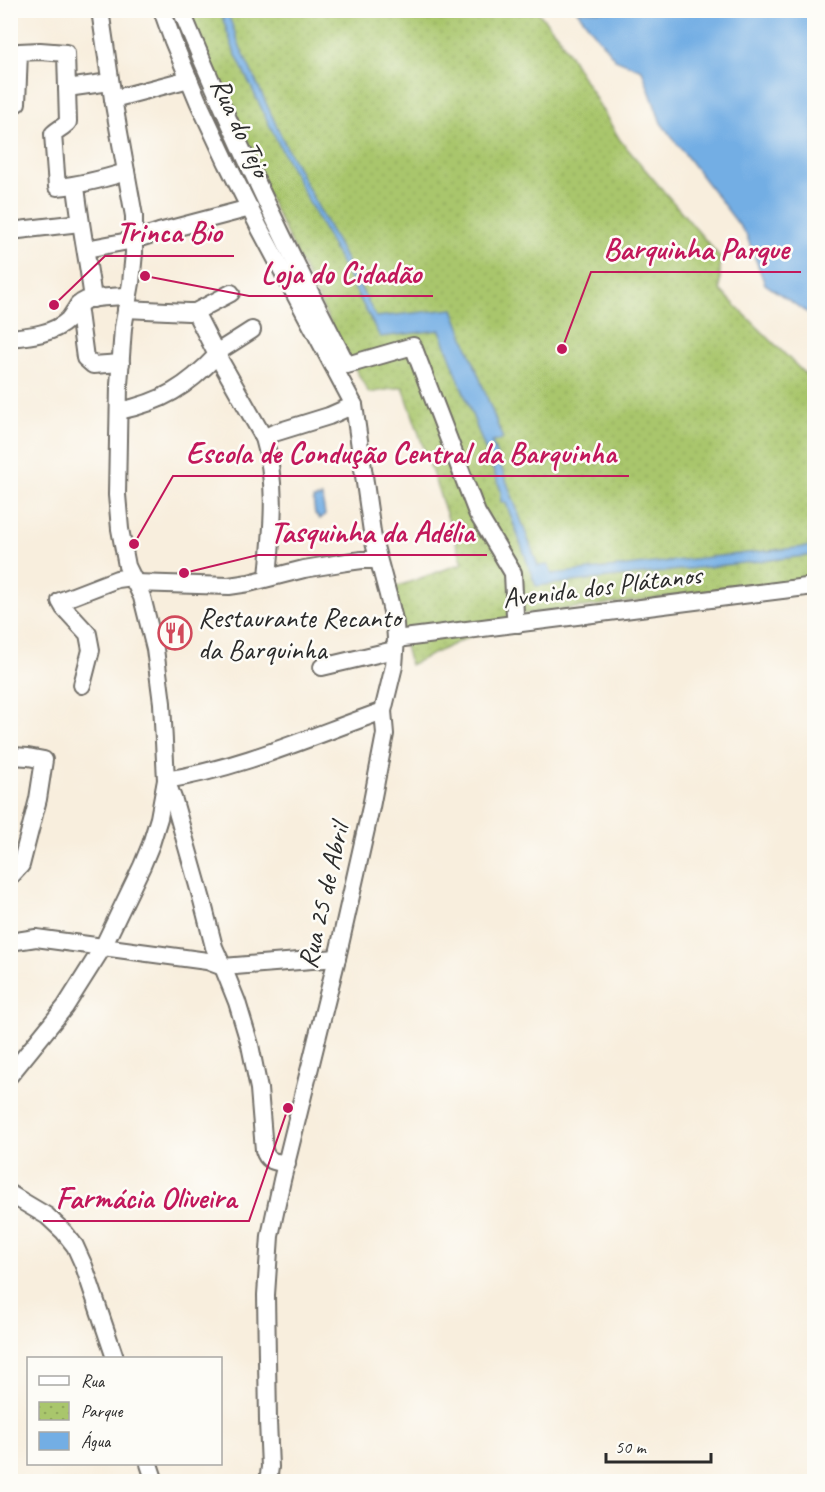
<svg xmlns="http://www.w3.org/2000/svg" width="825" height="1492" font-family="Caveat,sans-serif">
	<style>
		.park { fill: url(#park-dots); stroke: #6a784c; stroke-width: 1.5 }
		.water { fill: #73aee4; stroke: #4f6c88; stroke-width: 1.5 }
		.lines { fill: none; stroke-linecap: round; stroke-linejoin: round }
		.street-casing { stroke: #736f69; stroke-width: 20 }
		.street { stroke: #fff; stroke-width: 16 }
		.labels { text-anchor: middle; dominant-baseline: central; stroke-width: 5; stroke-linejoin: round; paint-order: stroke }
		.street-label { font-size: 28px; fill: #2b2b2b; stroke: #fdfcf7 }
		.poi-label { font-size: 28px; fill: #2b2b2b; stroke: #fdfcf7; text-anchor: start }
		.leader { fill: none; stroke: #c2185b; stroke-width: 2 }
		.callout-dot { fill: #c2185b; stroke: #fdfcf7; stroke-width: 2 }
		.callout-label { font-size: 30px; text-anchor: middle; font-weight: bold; fill: #c2185b; stroke: #fdfcf7; stroke-width: 5; stroke-linejoin: round; paint-order: stroke }
	</style>
	<defs>
		<pattern id="park-dots" width="8" height="8" patternUnits="userSpaceOnUse" patternTransform="scale(1.5)"><rect width="8" height="8" fill="#a9c66c"/><path d="M2 2h.1M6 6h.1" fill="none" stroke="#92aa5e" stroke-width="1.8" stroke-linecap="round"/></pattern>
	</defs>
	<rect width="100%" height="100%" fill="#fdfcf7"/>
	<filter id="ink" filterUnits="userSpaceOnUse"><feTurbulence type="fractalNoise" baseFrequency=".0167" numOctaves="2"/><feDisplacementMap in="SourceGraphic" scale="12" xChannelSelector="R" yChannelSelector="G"/><feConvolveMatrix kernelMatrix="1 2 1 2 8 2 1 2 1" color-interpolation-filters="sRGB"/></filter>
	<filter id="wash" filterUnits="userSpaceOnUse"><feTurbulence type="fractalNoise" baseFrequency=".008" numOctaves="4" result="noise"/><feDisplacementMap in="SourceGraphic" scale="24" xChannelSelector="R" yChannelSelector="G"/><feGaussianBlur stdDeviation="1.35" result="paint"/><feColorMatrix in="noise" values="0 0 0 0 0 0 0 0 0 0 0 0 0 0 0 0 0 1.4 0 .05"/><feComposite in="paint" operator="in"/></filter>
	<g filter="url(#wash)">
		<rect width="100%" height="100%" fill="#f8eedd"/>
		<path class="park" d="M 178,11 L 537,11 L 559,37 L 620,140 L 720,257 L 720,290 L 814,383 L 814,580 L 515,615 L 410,665 L 390,589 L 463,563 L 403,387 L 369,393 L 336,335 Z"/>
		<g class="water">
			<path d="M 220,11 L 227,11 L 241,49 L 285,144 L 376,317 L 453,309 L 503,439 L 492,442 L 538,566 L 548,565 L 552,574 L 814,546 L 814,555 L 536,586 L 506,503 L 501,502 L 501,491 L 440,330 L 380,337 L 280,147 L 234,51 Z"/>
			<path d="M 577,11 L 814,11 L 814,317 L 765,284 L 746,234 L 661,123 L 642,70 L 615,59 Z"/>
			<path d="M 322,497 L 325,515 L 320,519 L 315,514 L 313,499 Z"/>
		</g>
	</g>
	<g filter="url(#ink)">
		<g class="lines">
			<defs>
				<g id="street">
					<path d="M 100,10 L 113,99 L 134,216 L 134,253 L 131,283 L 123,328 L 119,385 L 117,495 L 120,529 L 127,566 L 142,597 L 155,649 L 162,703 L 166,780 L 174,801 L 202,900 L 214,947 L 223,967 L 237,1002 L 250,1045 L 259,1089 L 264,1150 C 268,1163 275,1161 287,1164"/>
					<path d="M 162,10 L 173,41 L 198,101 L 227,163 L 260,229 L 354,405 L 373,539 L 388,595 L 395,624 L 396,639 L 394,666 L 383,711 L 385,734 L 371,807 L 337,958 L 282,1180 L 270,1236 L 266,1295 L 268,1421 L 270,1467 L 268,1482"/>
					<path d="M 181,10 C 231,131 287,249 347,365 L 413,346 L 477,513 L 513,573 L 515,615 L 518,624"/>
					<path d="M 67,88 L 68,122 C 64,127 58,129 53,134 L 57,187 C 81,185 103,179 126,172"/>
					<path d="M 113,99 L 189,79"/>
					<path d="M 17,103 L 19,52 L 40,51 L 66,53 L 67,88 L 110,82"/>
					<path d="M 76,186 C 80,224 88,261 93,299"/>
					<path d="M 10,231 L 80,223"/>
					<path d="M 86,249 L 134,240 L 159,232 L 250,208"/>
					<path d="M 78,305 L 85,358 L 93,365 L 121,363"/>
					<path d="M 126,309 L 188,312 L 195,312 L 231,293"/>
					<path d="M 195,312 L 217,355 L 264,438 C 278,485 272,530 268,577"/>
					<path d="M 10,338 C 30,336 53,334 68,320 C 74,314 76,304 86,300 C 95,297 112,297 123,296 L 128,299"/>
					<path d="M 216,353 L 252,330"/>
					<path d="M 119,411 C 162,402 187,387 217,355"/>
					<path d="M 264,438 L 274,433 L 329,416 L 354,405"/>
					<path d="M 135,583 L 229,586 L 249,583 L 304,569 L 347,562 L 362,560 L 378,560"/>
					<path d="M 396,639 L 814,586"/>
					<path d="M 322,667 L 394,650"/>
					<path d="M 82,685 L 91,650 L 88,634 L 64,608 L 60,601 L 117,579 L 132,577"/>
					<path d="M 10,877 L 21,865 L 38,799 L 44,760 L 28,757 L 13,756"/>
					<path d="M 10,942 L 36,938 L 207,961 L 223,967 L 337,958"/>
					<path d="M 10,1075 L 65,1007 L 103,947 L 142,866 L 151,844 L 159,818 L 166,780 C 241,768 312,736 383,711"/>
					<path d="M 10,1194 L 47,1216 L 64,1232 L 75,1246 L 84,1266 L 115,1358"/>
					<path d="M 149,1464 L 155,1482"/>
				</g>
			</defs>
			<use href="#street" class="street-casing"/>
			<use href="#street" class="street"/>
		</g>
	</g>
	<defs>
		<symbol id="restaurant-ring" viewBox="-11 -11 22 22"><circle r="9.5" fill="#fdfcf7" stroke="#d1495b" stroke-width="1.5"/><path d="M-5-6h1v4h1v-4h1v4h1v-4h1v5L-1.5 .5V6h-2V.5L-5-1ZM5-6V6H3V1.5H1.5Q1.5-4 5-6Z" fill="#d1495b"/></symbol>
	</defs>
	<g fill-rule="evenodd">
		<use href="#restaurant-ring" x="156" y="614" width="38" height="38"/>
	</g>
	<g class="labels">
		<g class="street-label">
			<text transform="translate(241 127) rotate(65)">Rua do Tejo</text>
			<text transform="translate(602 586) rotate(-7)">Avenida dos Plátanos</text>
			<text transform="translate(323 896) rotate(-77)">Rua 25 de Abril</text>
		</g>
		<g class="poi-label">
			<text x="198" y="617">Restaurante Recanto<tspan x="198" dy="32">da Barquinha</tspan></text>
		</g>
	</g>
	<path class="leader" d="M54 305L105 256H234M562 349L591 272H801M145 276L249 296H433M134 544L173 476H629M184 573L258 555H487M288 1108L249 1221H43"/>
	<g class="callout-dot">
		<circle cx="54" cy="305" r="6"/>
		<circle cx="562" cy="349" r="6"/>
		<circle cx="145" cy="276" r="6"/>
		<circle cx="134" cy="544" r="6"/>
		<circle cx="184" cy="573" r="6"/>
		<circle cx="288" cy="1108" r="6"/>
	</g>
	<g class="callout-label">
		<text x="169" y="242">Trinca Bio</text>
		<text x="696" y="259">Barquinha Parque</text>
		<text x="341" y="283">Loja do Cidadão</text>
		<text x="401" y="463">Escola de Condução Central da Barquinha</text>
		<text x="372" y="542">Tasquinha da Adélia</text>
		<text x="146" y="1208">Farmácia Oliveira</text>
	</g>
	<rect width="825" height="1492" fill="none" stroke="#fdfcf7" stroke-width="36"/>
	<rect x="27" y="1357" width="195" height="108" fill="#fdfcf7" stroke="#a9a8a5" stroke-width="1.5"/>
	<rect x="39" y="1376" width="30" height="9" fill="#ffffff" stroke="#a9a8a5" stroke-width="1.5"/>
	<text x="81" y="1387" font-size="18" fill="#2b2b2b">Rua</text>
	<rect x="39" y="1402" width="30" height="18" fill="url(#park-dots)" stroke="#a9a8a5" stroke-width="1.5"/>
	<text x="81" y="1417" font-size="18" fill="#2b2b2b">Parque</text>
	<rect x="39" y="1432" width="30" height="18" fill="#73aee4" stroke="#a9a8a5" stroke-width="1.5"/>
	<text x="81" y="1447" font-size="18" fill="#2b2b2b">Água</text>
	<path d="M606 1453v9h105v-9" fill="none" stroke="#2b2b2b" stroke-width="3"/>
	<text x="615" y="1453" font-size="18" fill="#2b2b2b" stroke="#fdfcf7" stroke-width="4.5" paint-order="stroke">50 m</text>
</svg>
